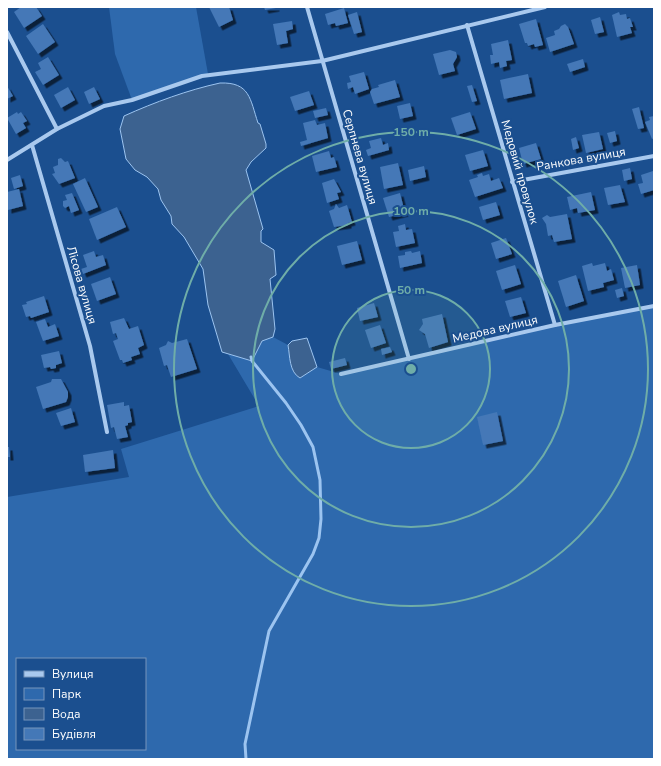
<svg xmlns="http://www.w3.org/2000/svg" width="661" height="766" font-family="'Nunito Sans',sans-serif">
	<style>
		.green { fill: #2e69ad; fill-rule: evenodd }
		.water { fill: #3c6290; stroke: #9cc4f0 }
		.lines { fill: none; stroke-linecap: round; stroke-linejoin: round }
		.stream { stroke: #9cc4f0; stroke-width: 3 }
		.building { fill: #4478b7; filter: url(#shadow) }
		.minor { stroke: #a9c9ee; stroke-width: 4 }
		.ring { fill: none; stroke: #6fada8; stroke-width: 2 }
		.labels { text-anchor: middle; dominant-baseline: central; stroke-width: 4; stroke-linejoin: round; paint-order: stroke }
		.street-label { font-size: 12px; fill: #fff; stroke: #1b4f8f }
		.centre { fill: #6fada8; stroke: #1b4f8f; stroke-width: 2 }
		.ring-label { font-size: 12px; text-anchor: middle; font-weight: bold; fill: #6fada8; stroke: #1b4f8f; stroke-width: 4; stroke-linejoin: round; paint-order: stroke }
	</style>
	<defs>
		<filter id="shadow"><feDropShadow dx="3.5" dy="3.5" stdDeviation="0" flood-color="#0009"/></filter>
	</defs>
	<rect width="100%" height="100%" fill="#1b4f8f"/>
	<g class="green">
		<path d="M 109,7 L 196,7 L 208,74 L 132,100 L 115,54 Z"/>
		<path d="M 654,306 L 654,759 L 7,759 L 7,497 L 129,477 L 121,449 L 259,406 L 228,354 L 252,360 L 262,341 L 273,337 L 288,345 L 293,371 L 300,378 L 317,367 L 341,374 L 555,325 ZM 17,659 L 145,659 L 145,749 L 17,749 Z"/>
	</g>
	<g class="water">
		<path d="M 220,83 C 250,82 250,99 258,123 L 260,124 L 266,144 L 266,148 L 251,162 L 246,170 L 263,229 L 261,231 L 261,242 L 274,250 L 276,275 L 270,279 L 275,329 L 273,337 L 262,341 L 252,361 L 222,352 L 208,305 L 203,269 L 184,237 L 172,224 L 171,216 L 161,200 L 158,189 L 147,177 L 135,170 L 126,159 L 120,129 L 124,116 C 155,102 188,90 220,83 Z"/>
		<path d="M 307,338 L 317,367 L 300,378 C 289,372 290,356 288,345 L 292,341 Z"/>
	</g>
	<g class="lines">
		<path class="stream" d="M 246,759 L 245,744 L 269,631 L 313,554 L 319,538 L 321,519 L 320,480 L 313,447 L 301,425 L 286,403 L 252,361 L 251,357"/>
	</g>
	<g class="building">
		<path d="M 21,7 L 36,7 L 42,16 L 24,28 L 14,12 Z"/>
		<path d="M 209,7 L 229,7 L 233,20 L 219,27 Z"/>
		<path d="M 264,7 L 276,7 L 276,8 L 265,10 Z"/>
		<path d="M 344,8 L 348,23 L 336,26 L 335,23 L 328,25 L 325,14 Z"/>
		<path d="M 357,12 L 362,32 L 354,34 L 348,15 Z"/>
		<path d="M 619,12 L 620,15 L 626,14 L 627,19 L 630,18 L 633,27 L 630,27 L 632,33 L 617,37 L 612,15 Z"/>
		<path d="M 600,17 L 604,32 L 595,34 L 591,20 Z"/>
		<path d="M 536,19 L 543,45 L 535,47 L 534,44 L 528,46 L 527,43 L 525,43 L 519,24 Z"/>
		<path d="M 292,21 L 293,29 L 286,31 L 288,43 L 277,45 L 273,24 Z"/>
		<path d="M 43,24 L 55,42 L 38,54 L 26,36 Z"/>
		<path d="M 565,24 L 568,27 L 574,44 L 550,52 L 546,38 L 555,35 L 554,31 L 559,29 L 561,26 Z"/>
		<path d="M 508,40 L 512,60 L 506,61 L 507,66 L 500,68 L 499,62 L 491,64 L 490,55 L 493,55 L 491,44 Z"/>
		<path d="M 450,50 L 456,52 L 457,57 L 453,64 L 455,71 L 439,75 L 433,54 Z"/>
		<path d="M 48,57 L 59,75 L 43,85 L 35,72 L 41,69 L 38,63 Z"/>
		<path d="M 583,59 L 585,67 L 570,72 L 567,64 Z"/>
		<path d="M 364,72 L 369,89 L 355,94 L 353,87 L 348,89 L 347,83 L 351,82 L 349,76 Z"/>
		<path d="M 528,74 L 532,93 L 504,99 L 500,80 Z"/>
		<path d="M 395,80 L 400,97 L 374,104 L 370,92 L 372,89 L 379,87 L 378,85 Z"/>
		<path d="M 472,85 L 477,101 L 472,102 L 467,86 Z"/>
		<path d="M 7,86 L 13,96 L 7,99 Z"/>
		<path d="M 68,87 L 75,100 L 61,108 L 54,95 Z"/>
		<path d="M 94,87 L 100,99 L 89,104 L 84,92 Z"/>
		<path d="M 309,91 L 314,105 L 295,111 L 290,97 Z"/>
		<path d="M 410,103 L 413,116 L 400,119 L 397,106 Z"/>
		<path d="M 639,107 L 644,128 L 638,129 L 632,109 Z"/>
		<path d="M 326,108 L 328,115 L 315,118 L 313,111 Z"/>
		<path d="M 17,112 L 18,114 L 21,112 L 27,121 L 23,123 L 26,128 L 16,134 L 7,118 Z"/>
		<path d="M 470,112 L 476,129 L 457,135 L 451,118 Z"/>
		<path d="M 654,116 L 654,138 L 652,139 L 645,122 L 650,120 L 649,117 Z"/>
		<path d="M 315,120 L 317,125 L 325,123 L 328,138 L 301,146 L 300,142 L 307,140 L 303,123 Z"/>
		<path d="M 615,131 L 617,141 L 610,143 L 607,133 Z"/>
		<path d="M 599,132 L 603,149 L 586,153 L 582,135 Z"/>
		<path d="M 576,137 L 579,148 L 573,150 L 571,139 Z"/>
		<path d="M 381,138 L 383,145 L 388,143 L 389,150 L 368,156 L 366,150 L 371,148 L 369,141 Z"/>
		<path d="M 536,143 L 541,159 L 523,164 L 519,148 Z"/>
		<path d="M 483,150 L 488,166 L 470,171 L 465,155 Z"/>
		<path d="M 329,151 L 331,158 L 334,157 L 337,167 L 316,172 L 312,156 Z"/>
		<path d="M 61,158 L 65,162 L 68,161 L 75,178 L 59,184 L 52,174 L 55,173 L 53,167 L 58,165 L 58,159 Z"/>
		<path d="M 398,163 L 403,185 L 384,189 L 380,167 Z"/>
		<path d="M 424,166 L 426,177 L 410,181 L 408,170 Z"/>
		<path d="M 630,168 L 632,179 L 624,181 L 622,170 Z"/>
		<path d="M 653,171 L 654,190 L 641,194 L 638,184 L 643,183 L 641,175 Z"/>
		<path d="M 482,173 L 483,176 L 489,174 L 491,181 L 499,178 L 503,188 L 475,197 L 469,180 L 478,177 L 477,175 Z"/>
		<path d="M 20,175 L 23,186 L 14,189 L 11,178 Z"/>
		<path d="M 85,178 L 98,207 L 86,212 L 73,184 Z"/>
		<path d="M 334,179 L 341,192 L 337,193 L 339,199 L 327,203 L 322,183 Z"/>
		<path d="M 620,185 L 625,202 L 608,205 L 604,188 Z"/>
		<path d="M 19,189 L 23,206 L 8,210 L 7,192 Z"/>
		<path d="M 591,192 L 595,210 L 578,213 L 577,208 L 570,210 L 567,197 Z"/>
		<path d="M 72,193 L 79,210 L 71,213 L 69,206 L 65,208 L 63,206 L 63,201 L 67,200 L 65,195 Z"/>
		<path d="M 400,193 L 405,213 L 389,217 L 383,198 Z"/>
		<path d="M 496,202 L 500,215 L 483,220 L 479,207 Z"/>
		<path d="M 336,204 L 339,208 L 347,205 L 352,222 L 348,223 L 348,225 L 334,227 L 329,211 L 334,209 Z"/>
		<path d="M 117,207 L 126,227 L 97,240 L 89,219 Z"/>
		<path d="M 567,214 L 572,239 L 554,242 L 552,235 L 548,236 L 546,224 L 542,218 L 547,215 L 550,217 Z"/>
		<path d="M 405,224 L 406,230 L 412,229 L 415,243 L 396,247 L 393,232 L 399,231 L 398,226 Z"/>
		<path d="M 506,238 L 512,254 L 496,259 L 491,243 Z"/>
		<path d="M 357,241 L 362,260 L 342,265 L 337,246 Z"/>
		<path d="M 94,251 L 96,257 L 103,255 L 106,265 L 83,274 L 81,269 L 87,267 L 83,255 Z"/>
		<path d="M 411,251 L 412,253 L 420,251 L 422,263 L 400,268 L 398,256 L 405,255 L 405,252 Z"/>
		<path d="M 592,263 L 593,266 L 605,263 L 607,271 L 611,269 L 614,280 L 603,283 L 604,287 L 588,291 L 582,266 Z"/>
		<path d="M 515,265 L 521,284 L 502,290 L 496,271 Z"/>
		<path d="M 637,265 L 640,285 L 625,288 L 621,268 Z"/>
		<path d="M 576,275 L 584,301 L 566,307 L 558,281 Z"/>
		<path d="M 110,277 L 116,294 L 97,301 L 91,284 Z"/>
		<path d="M 622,288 L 624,296 L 617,298 L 615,290 Z"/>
		<path d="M 44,296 L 49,312 L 31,318 L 30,316 L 26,317 L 22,305 L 27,304 L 26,302 Z"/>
		<path d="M 521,297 L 526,313 L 510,317 L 505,301 Z"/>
		<path d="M 374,303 L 378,317 L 360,321 L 357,308 Z"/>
		<path d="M 442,314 L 448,342 L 429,348 L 425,334 L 419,330 L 423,324 L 422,319 Z"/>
		<path d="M 124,318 L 129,329 L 138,326 L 144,345 L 138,348 L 140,354 L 131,357 L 132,360 L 123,363 L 122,360 L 120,360 L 113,341 L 118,339 L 116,333 L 113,334 L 110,322 Z"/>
		<path d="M 45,319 L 48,327 L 55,324 L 59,336 L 43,341 L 36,322 Z"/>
		<path d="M 380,325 L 386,343 L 371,348 L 365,330 Z"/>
		<path d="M 187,339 L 197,369 L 171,377 L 167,365 L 164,366 L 159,348 L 166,345 L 168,341 L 172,343 Z"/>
		<path d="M 390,347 L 392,352 L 382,355 L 381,349 Z"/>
		<path d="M 59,351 L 62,363 L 56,365 L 56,368 L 51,369 L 50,367 L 44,368 L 41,355 Z"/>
		<path d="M 345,358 L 347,365 L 331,369 L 329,362 Z"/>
		<path d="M 52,379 L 61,379 L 68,392 L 68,397 L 66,402 L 43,409 L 36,387 L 51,382 Z"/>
		<path d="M 124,402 L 124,406 L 129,405 L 132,422 L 128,423 L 128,425 L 125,426 L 128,437 L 117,439 L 114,427 L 111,428 L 107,405 Z"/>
		<path d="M 71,408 L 75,422 L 61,426 L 56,413 Z"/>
		<path d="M 497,412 L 503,441 L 483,445 L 477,417 Z"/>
		<path d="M 7,447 L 9,447 L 10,457 L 7,457 Z"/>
		<path d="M 113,450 L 115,468 L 85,472 L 83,455 Z"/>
	</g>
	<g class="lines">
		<g class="minor">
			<path d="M 307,7 L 409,359"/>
			<path d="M 467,25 L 555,325"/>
			<path d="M 7,32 L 57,129"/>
			<path d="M 32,145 L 90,346 L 107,432"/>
			<path d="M 7,160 L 57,129 L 104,106 L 132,100 L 202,76 L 322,61 L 545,7"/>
			<path d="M 512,182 L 654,156"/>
			<path d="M 341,374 L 555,325 L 654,306"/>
		</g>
	</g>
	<circle cx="411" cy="369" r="79" fill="#6fada8" fill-opacity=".12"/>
	<g class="ring">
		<circle cx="411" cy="369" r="79"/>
		<circle cx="411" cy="369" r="158"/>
		<circle cx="411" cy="369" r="237"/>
	</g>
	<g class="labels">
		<g class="street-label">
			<text transform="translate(360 157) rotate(74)">Серпнева вулиця</text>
			<text transform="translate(581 159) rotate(-10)">Ранкова вулиця</text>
			<text transform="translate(520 172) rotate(74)">Медовий провулок</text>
			<text transform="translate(82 285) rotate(74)">Лісова вулиця</text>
			<text transform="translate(495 329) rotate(-13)">Медова вулиця</text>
		</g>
	</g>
	<circle cx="411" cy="369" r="6" class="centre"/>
	<g class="ring-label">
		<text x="411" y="136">150 m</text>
		<text x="411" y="215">100 m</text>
		<text x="411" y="294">50 m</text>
	</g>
	<rect width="661" height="766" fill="none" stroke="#ffffff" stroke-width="16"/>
	<rect x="16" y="658" width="130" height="92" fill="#1b4f8f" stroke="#7695bc"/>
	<rect x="24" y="671" width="20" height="6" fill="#a9c9ee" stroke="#7695bc"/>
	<text x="52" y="678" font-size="12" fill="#ffffff">Вулиця</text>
	<rect x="24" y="688" width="20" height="12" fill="#2e69ad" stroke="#7695bc"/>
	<text x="52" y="698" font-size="12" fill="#ffffff">Парк</text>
	<rect x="24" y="708" width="20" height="12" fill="#3c6290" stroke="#7695bc"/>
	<text x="52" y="718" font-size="12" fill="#ffffff">Вода</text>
	<rect x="24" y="728" width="20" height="12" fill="#4478b7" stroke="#7695bc"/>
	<text x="52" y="738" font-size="12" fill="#ffffff">Будівля</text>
</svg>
